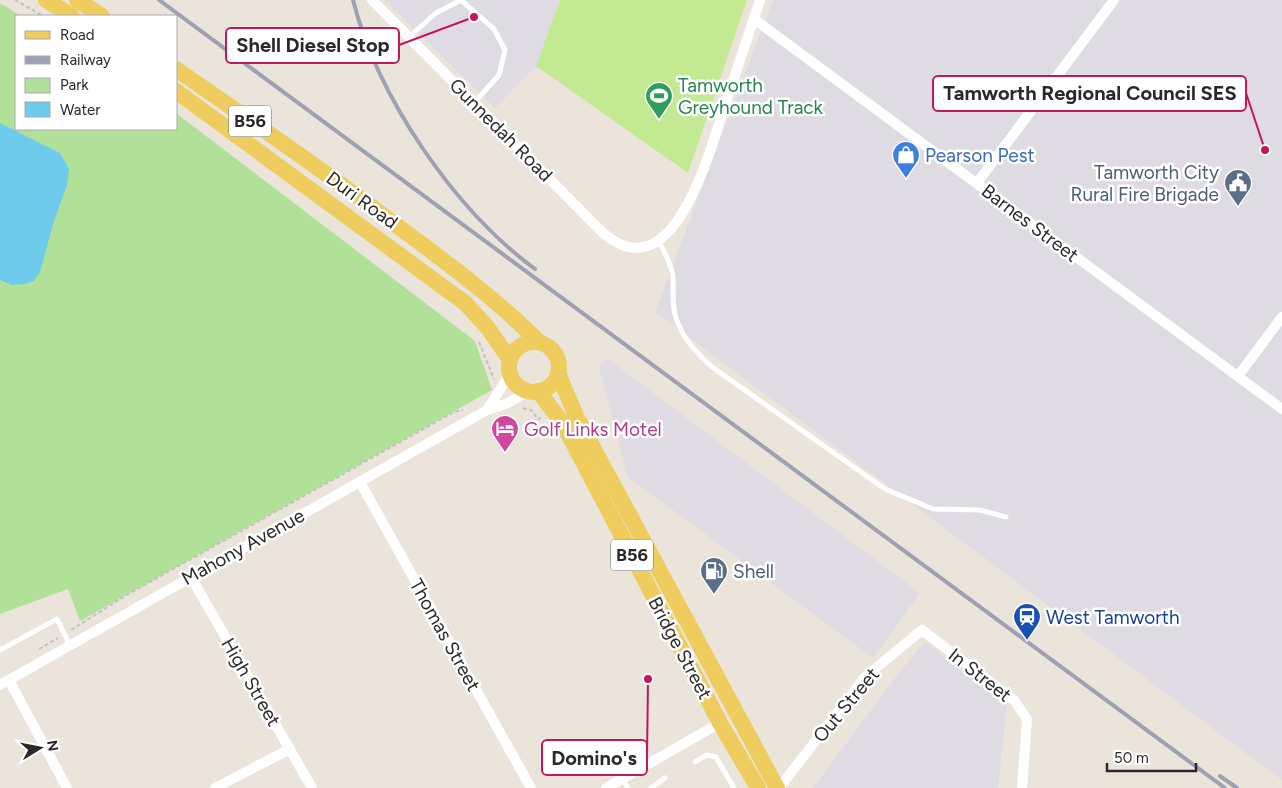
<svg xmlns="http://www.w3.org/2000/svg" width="1282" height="788" font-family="Figtree,sans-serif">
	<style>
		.industrial { fill: #dedbe3 }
		.green { fill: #b1e198 }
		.pitch { fill: #c4e993 }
		.water { fill: #6fcbec }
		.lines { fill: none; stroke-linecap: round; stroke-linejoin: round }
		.path { stroke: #c3c3c3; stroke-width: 2; stroke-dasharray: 4 2.5; stroke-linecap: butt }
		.lane { stroke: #fff; stroke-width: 5 }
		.street { stroke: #fff; stroke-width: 10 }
		.primary { stroke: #eecc5d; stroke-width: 16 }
		.rail { stroke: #9ea1b3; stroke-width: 4 }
		.labels { text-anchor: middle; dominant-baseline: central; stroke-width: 5; stroke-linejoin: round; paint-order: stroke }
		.shield { fill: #fff; stroke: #696969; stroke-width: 1 }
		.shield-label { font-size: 18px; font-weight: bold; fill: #292929 }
		.leisure-label { font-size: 19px; fill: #27864d; stroke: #fff; text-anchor: start }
		.street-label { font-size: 19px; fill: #292929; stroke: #fff }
		.shop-label { font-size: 19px; fill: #366cbe; stroke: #fff; text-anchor: start }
		.service-label { font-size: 19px; fill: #4e5e75; stroke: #fff; text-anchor: end }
		.hotel-label { font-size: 19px; fill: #b23c85; stroke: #fff; text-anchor: start }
		.transit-label { font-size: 19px; fill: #164399; stroke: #fff; text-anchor: start }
		.leader { fill: none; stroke: #c2185b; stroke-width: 2 }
		.callout-dot { fill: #c2185b; stroke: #fff; stroke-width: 2 }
		.callout { fill: #fff; stroke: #c2185b; stroke-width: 2 }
		.callout-label { font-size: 20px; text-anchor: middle; font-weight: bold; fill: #292929 }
	</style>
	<rect width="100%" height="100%" fill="#ebe4db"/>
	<g class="industrial">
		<path d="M 384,0 L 560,0 L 536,66 L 495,108 Z"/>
		<path d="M 773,0 L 1282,0 L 1282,780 L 655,312 Z"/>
		<path d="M 607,358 L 920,593 L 873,658 L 628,477 L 599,367 Z"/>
		<path d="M 925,642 L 1007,704 L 998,788 L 813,788 L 895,678 Z"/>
	</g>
	<path class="green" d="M 0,3 L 21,16 L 16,16 L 16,129 L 176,129 L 176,113 L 475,341 L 492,390 L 80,621 L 68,589 L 0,614 Z"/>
	<path class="pitch" d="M 560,0 L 747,0 L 688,173 L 536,66 Z"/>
	<path class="water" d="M 0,123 L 60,153 L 69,169 L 67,185 L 53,224 L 40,272 L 34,281 L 25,284 L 12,285 L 0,280 Z"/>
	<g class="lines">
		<g class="path">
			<path d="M 15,0 L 43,16"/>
			<path d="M 479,342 L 494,379"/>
			<path d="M 523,408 L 531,410 L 538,419 L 541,418"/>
			<path d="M 71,630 L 125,596 L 454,412 L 463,410"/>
			<path d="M 39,649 L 58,638"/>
		</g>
		<g class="lane">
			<path d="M 409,37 L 436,13 L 461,0 L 494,29 L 505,50 L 499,75 L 474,103"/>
			<path d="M 658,240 C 664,251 671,263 673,276 C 674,290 671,307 677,321 C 684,340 698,354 712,367 L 885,489 L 933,509 L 980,510 L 1006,517"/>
			<path d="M 0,650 L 57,619 L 70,645"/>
			<path d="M 695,762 L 707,755 L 716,757 L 734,788"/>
			<path d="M 622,779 L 628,788"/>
			<path d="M 651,788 L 665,778"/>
		</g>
		<g class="street">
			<path d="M 372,0 L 602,232 C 673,295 709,153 724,108 C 736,72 748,36 760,0"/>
			<path d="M 754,19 L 1282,409"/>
			<path d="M 977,183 L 1114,0"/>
			<path d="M 1238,376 L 1282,317"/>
			<path d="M 487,410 L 510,374"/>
			<path d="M 360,482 L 531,788"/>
			<path d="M 191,577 L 312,788"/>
			<path d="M 9,680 L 67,788"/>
			<path d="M 0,685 L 487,410 L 508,403 L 529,391"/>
			<path d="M 215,788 L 290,749"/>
			<path d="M 606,788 L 720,723"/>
			<path d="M 779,788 L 865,677 L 922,630 L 1014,700 L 1027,719 L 1022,788"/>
		</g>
		<g class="primary">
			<path d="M 46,0 L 72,16"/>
			<path d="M 77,0 L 102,16"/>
			<path d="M 176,69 C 250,120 324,171 396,225 C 446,262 495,298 539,342"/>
			<path d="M 176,91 L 465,303 L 488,328 L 510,360"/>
			<circle cx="534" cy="367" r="25"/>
			<path d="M 558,373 L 576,416 L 777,788"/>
			<path d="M 538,391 L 562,422 L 720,723 L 758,788"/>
		</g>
		<g class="rail">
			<path d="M 159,0 L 1225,788"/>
			<path d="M 353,0 C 378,98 454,209 535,269"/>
			<path d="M 1220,776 L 1237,788"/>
		</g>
	</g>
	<defs>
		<symbol id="stadium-pin" viewBox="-11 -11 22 30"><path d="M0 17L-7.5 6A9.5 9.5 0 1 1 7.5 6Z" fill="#2e9e5b" stroke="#fff"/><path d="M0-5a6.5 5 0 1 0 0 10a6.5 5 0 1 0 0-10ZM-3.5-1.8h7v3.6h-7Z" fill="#fff"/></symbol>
		<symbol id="shop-pin" viewBox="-11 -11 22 30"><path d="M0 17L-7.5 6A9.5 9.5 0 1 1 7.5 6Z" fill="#3f7fe0" stroke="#fff"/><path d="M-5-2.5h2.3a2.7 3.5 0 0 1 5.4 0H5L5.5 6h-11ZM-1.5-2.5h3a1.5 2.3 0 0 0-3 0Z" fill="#fff"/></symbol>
		<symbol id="civic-pin" viewBox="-11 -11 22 30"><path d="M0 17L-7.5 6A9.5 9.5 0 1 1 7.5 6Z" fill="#5c6f8a" stroke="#fff"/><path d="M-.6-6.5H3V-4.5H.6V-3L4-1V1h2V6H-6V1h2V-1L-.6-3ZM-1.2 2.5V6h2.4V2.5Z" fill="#fff"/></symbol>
		<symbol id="hotel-pin" viewBox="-11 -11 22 30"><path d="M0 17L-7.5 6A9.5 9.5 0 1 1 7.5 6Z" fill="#d1479c" stroke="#fff"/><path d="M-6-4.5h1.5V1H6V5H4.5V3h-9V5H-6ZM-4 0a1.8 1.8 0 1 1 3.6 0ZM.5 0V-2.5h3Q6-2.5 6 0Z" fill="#fff"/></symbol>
		<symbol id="fuel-pin" viewBox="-11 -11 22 30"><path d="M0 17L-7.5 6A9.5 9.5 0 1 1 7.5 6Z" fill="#5c6f8a" stroke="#fff"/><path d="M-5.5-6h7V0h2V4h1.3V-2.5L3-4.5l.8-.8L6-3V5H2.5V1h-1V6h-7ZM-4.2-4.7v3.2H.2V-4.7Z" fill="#fff"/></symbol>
		<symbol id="station-pin" viewBox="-11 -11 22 30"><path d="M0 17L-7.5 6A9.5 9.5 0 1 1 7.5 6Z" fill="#1a4fb4" stroke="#fff"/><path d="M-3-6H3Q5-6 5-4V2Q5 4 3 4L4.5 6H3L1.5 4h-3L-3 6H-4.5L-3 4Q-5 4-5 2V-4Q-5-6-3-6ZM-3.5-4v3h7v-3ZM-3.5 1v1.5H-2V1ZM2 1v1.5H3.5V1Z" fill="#fff"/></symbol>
	</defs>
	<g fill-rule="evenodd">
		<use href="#stadium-pin" x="643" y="80" width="32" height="43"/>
		<use href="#shop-pin" x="890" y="139" width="32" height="43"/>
		<use href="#civic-pin" x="1222" y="167" width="32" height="43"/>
		<use href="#hotel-pin" x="489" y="413" width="32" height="43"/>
		<use href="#fuel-pin" x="698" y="555" width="32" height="43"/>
		<use href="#station-pin" x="1011" y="601" width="32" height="43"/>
	</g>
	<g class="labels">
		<g class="shield">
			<rect x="229" y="105.5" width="42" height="31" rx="4"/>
			<rect x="611" y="539.5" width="42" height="31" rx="4"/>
		</g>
		<g class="shield-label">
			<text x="250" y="121">B56</text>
			<text x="632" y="555">B56</text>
		</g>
		<g class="leisure-label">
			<text x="678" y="85">Tamworth<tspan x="678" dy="22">Greyhound Track</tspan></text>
		</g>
		<g class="street-label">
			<text transform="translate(501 130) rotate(45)">Gunnedah Road</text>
			<text transform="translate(362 200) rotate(36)">Duri Road</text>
			<text transform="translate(1030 223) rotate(37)">Barnes Street</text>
			<text transform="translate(243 547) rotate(-29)">Mahony Avenue</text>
			<text transform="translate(445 635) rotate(61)">Thomas Street</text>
			<text transform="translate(680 648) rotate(62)">Bridge Street</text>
			<text transform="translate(980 675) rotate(38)">In Street</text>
			<text transform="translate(251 682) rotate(60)">High Street</text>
			<text transform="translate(846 705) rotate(-50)">Out Street</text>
		</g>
		<g class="shop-label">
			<text x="925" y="155">Pearson Pest</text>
		</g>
		<g class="service-label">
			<text x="1219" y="172">Tamworth City<tspan x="1219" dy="22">Rural Fire Brigade</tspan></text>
			<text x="733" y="571" text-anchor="start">Shell</text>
		</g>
		<g class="hotel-label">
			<text x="524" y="429">Golf Links Motel</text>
		</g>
		<g class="transit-label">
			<text x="1046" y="617">West Tamworth</text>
		</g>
	</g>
	<path class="leader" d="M474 17L399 45M1265 150L1246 93M648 679L647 758"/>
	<g class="callout-dot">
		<circle cx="474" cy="17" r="5"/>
		<circle cx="1265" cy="150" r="5"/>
		<circle cx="648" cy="679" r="5"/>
	</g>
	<g class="callout">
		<rect x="226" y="28" width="173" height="35" rx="5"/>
		<rect x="933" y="76" width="313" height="35" rx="5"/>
		<rect x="542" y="740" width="105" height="35" rx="5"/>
	</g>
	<g class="callout-label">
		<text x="313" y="52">Shell Diesel Stop</text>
		<text x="1090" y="100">Tamworth Regional Council SES</text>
		<text x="594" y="765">Domino's</text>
	</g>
	<rect x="15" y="15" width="162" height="115" fill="#ffffff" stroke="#a9a9a9"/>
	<rect x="25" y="31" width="25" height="8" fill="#eecc5d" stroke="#a9a9a9"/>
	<text x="60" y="40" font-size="15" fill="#292929">Road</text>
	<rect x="25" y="56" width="25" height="8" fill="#9ea1b3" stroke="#a9a9a9"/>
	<text x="60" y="65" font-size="15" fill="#292929">Railway</text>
	<rect x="25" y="78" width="25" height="15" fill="#b1e198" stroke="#a9a9a9"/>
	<text x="60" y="90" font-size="15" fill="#292929">Park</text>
	<rect x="25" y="102" width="25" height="15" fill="#6fcbec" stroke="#a9a9a9"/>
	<text x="60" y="115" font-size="15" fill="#292929">Water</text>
	<g transform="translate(40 748) rotate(80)" stroke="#ffffff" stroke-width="4" paint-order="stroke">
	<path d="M0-4L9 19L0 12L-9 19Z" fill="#292929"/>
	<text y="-8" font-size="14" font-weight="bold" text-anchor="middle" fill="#292929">N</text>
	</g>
	<path d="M1107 763v8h89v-8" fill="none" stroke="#292929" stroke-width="2.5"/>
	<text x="1114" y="763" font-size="15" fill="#292929" stroke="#ffffff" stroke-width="4" paint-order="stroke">50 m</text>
</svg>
